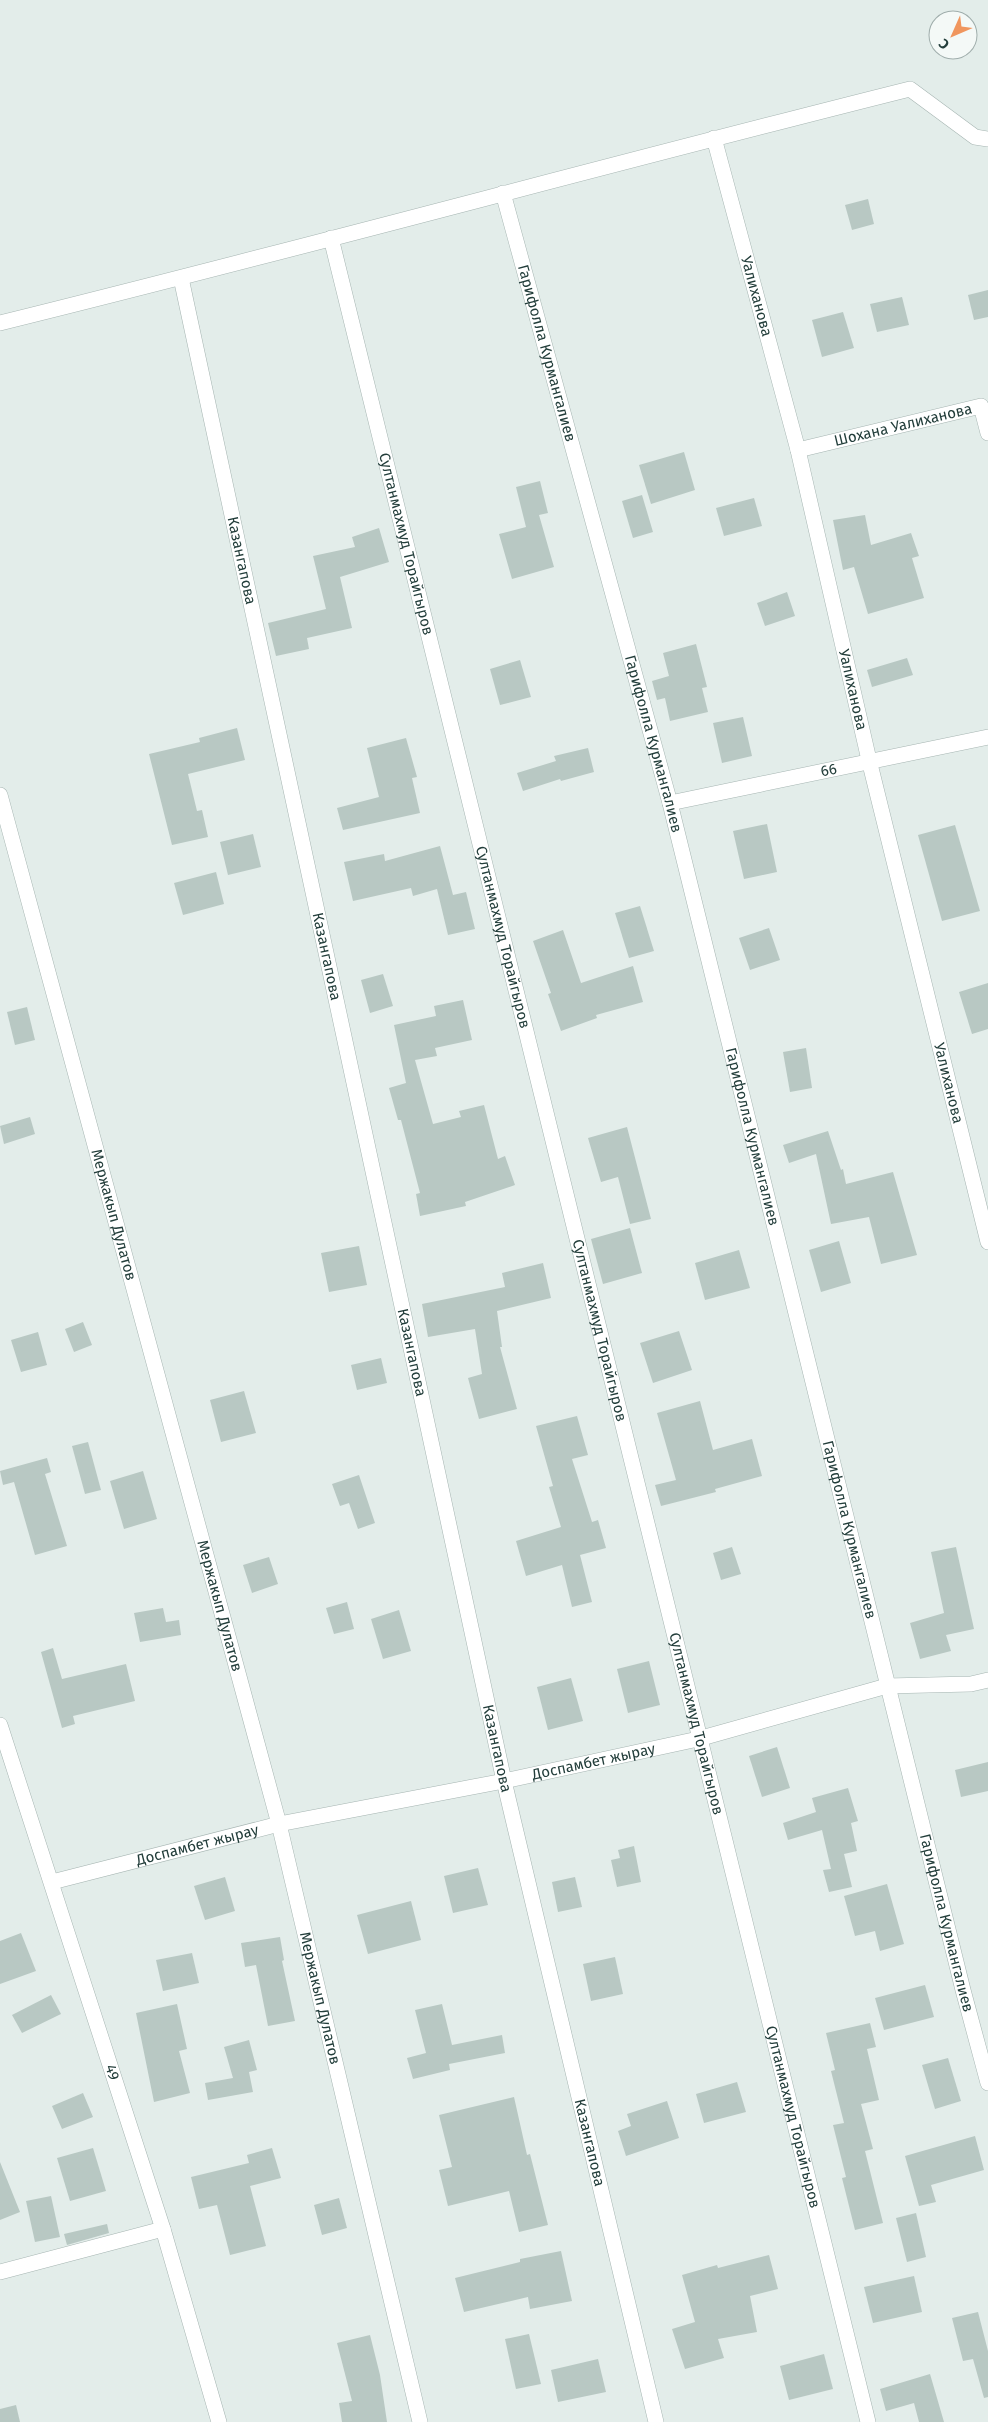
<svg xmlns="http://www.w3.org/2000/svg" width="988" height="2422" font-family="'Fira Sans',sans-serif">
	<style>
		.building { fill: #b8c8c3 }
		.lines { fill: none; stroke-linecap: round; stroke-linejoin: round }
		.minor-casing { stroke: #a6b5b2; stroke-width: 16 }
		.minor { stroke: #fff; stroke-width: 15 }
		.labels { text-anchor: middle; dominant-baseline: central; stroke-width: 4; stroke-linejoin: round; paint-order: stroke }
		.street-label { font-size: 15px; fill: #233e3b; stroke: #f4f9f7 }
	</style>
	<rect width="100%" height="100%" fill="#e3edea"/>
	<g class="building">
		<path d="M 868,199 L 874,224 L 852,230 L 845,205 Z"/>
		<path d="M 988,290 L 988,317 L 974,320 L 968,295 Z"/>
		<path d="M 902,297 L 909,325 L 877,332 L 870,304 Z"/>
		<path d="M 843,312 L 854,348 L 822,357 L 812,320 Z"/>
		<path d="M 684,452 L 695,490 L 651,504 L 639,465 Z"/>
		<path d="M 540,481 L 548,513 L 539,515 L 554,567 L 512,579 L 499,534 L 526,527 L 516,487 Z"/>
		<path d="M 642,495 L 653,532 L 633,538 L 622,501 Z"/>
		<path d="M 754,498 L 762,526 L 724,536 L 716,508 Z"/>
		<path d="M 865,515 L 871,545 L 911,533 L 919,556 L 912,558 L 924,598 L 868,614 L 854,567 L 843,570 L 833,520 Z"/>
		<path d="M 379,528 L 389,562 L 340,577 L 352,628 L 307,638 L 309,649 L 276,656 L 268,623 L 326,609 L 313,556 L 355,547 L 352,537 Z"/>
		<path d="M 787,592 L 795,616 L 765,626 L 757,603 Z"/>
		<path d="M 696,644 L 707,687 L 702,688 L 708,712 L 670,721 L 665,698 L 657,700 L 652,681 L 669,676 L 663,653 Z"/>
		<path d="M 907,658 L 913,675 L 872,687 L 867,670 Z"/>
		<path d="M 520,660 L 531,697 L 500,705 L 490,669 Z"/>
		<path d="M 743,717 L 752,756 L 722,763 L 713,723 Z"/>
		<path d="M 237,728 L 245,760 L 188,774 L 197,811 L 202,810 L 208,837 L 172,845 L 149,754 L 200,742 L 199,738 Z"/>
		<path d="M 406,738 L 417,777 L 412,778 L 420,813 L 343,830 L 337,808 L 379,797 L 367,748 Z"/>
		<path d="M 588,748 L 594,772 L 561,781 L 560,779 L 523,791 L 517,773 L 556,761 L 554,756 Z"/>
		<path d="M 767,824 L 777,872 L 744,879 L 733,831 Z"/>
		<path d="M 955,825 L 980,911 L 942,921 L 918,835 Z"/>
		<path d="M 253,834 L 261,867 L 228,875 L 220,842 Z"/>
		<path d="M 440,846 L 453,895 L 466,892 L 475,929 L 448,935 L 437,889 L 413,896 L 411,888 L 353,901 L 344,862 L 384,854 L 385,861 Z"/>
		<path d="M 216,872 L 224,904 L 183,915 L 174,883 Z"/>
		<path d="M 640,906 L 654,951 L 629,958 L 615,913 Z"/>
		<path d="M 769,928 L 780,960 L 750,970 L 739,938 Z"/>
		<path d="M 563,930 L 581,983 L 633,966 L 643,1002 L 596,1015 L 597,1018 L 561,1031 L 548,994 L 551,993 L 533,941 Z"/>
		<path d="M 383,974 L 393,1006 L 370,1013 L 361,980 Z"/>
		<path d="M 988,983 L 988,1029 L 972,1034 L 959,992 Z"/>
		<path d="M 463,1000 L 472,1040 L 435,1048 L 437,1056 L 415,1060 L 433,1124 L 461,1117 L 459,1111 L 484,1105 L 498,1159 L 505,1156 L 515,1185 L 465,1202 L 466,1206 L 420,1216 L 416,1194 L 420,1193 L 401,1120 L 398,1120 L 389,1088 L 406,1083 L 394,1025 L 436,1016 L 434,1006 Z"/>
		<path d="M 27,1007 L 35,1040 L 15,1045 L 7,1012 Z"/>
		<path d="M 806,1048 L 812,1088 L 790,1092 L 783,1052 Z"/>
		<path d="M 30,1117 L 35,1134 L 4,1144 L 0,1126 Z"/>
		<path d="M 627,1127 L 651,1219 L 630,1224 L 618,1177 L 601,1182 L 588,1138 Z"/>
		<path d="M 828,1131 L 841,1170 L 843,1169 L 846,1184 L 893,1172 L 917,1255 L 881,1264 L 869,1217 L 831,1224 L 816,1154 L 789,1163 L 783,1145 Z"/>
		<path d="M 630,1228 L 642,1273 L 603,1284 L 591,1239 Z"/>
		<path d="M 839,1241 L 851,1283 L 821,1292 L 809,1250 Z"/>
		<path d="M 359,1246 L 367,1285 L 329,1292 L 321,1253 Z"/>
		<path d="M 739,1250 L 750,1288 L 705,1300 L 695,1263 Z"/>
		<path d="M 543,1263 L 551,1298 L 497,1311 L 502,1347 L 500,1347 L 517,1409 L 479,1419 L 468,1378 L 482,1374 L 475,1329 L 428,1337 L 422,1304 L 505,1287 L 502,1273 Z"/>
		<path d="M 83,1322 L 92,1345 L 74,1352 L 65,1329 Z"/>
		<path d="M 679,1331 L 692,1370 L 653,1383 L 640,1343 Z"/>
		<path d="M 38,1332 L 47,1365 L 21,1372 L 11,1340 Z"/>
		<path d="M 381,1358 L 387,1383 L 357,1390 L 351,1365 Z"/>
		<path d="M 244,1391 L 256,1433 L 221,1442 L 210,1400 Z"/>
		<path d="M 700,1401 L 713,1450 L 752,1439 L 762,1476 L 715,1489 L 716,1492 L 661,1506 L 655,1485 L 676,1480 L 657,1413 Z"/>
		<path d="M 577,1416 L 588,1455 L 572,1459 L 592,1522 L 598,1520 L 606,1548 L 580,1555 L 592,1602 L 572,1607 L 562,1565 L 526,1576 L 516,1541 L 561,1527 L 549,1487 L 553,1486 L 536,1426 Z"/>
		<path d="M 88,1442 L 101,1490 L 85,1494 L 72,1446 Z"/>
		<path d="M 47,1458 L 51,1472 L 45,1474 L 67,1546 L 35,1555 L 14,1482 L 3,1485 L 0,1471 Z"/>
		<path d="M 143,1471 L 157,1519 L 124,1529 L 110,1481 Z"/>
		<path d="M 359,1475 L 375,1523 L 358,1529 L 349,1503 L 340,1506 L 332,1484 Z"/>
		<path d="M 732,1547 L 741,1574 L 721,1580 L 713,1553 Z"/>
		<path d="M 956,1547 L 974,1629 L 946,1635 L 951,1651 L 920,1659 L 910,1623 L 944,1613 L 931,1552 Z"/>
		<path d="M 269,1557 L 278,1584 L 252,1593 L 243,1565 Z"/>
		<path d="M 347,1602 L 354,1629 L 334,1634 L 326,1608 Z"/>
		<path d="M 163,1608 L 166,1622 L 179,1620 L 181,1635 L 140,1642 L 134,1613 Z"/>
		<path d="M 399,1610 L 411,1651 L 383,1659 L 371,1619 Z"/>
		<path d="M 53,1648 L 62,1679 L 126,1664 L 135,1701 L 73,1716 L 75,1724 L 62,1728 L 41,1652 Z"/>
		<path d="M 649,1661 L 660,1705 L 628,1713 L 617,1669 Z"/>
		<path d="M 571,1678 L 583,1721 L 548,1730 L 537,1687 Z"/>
		<path d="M 777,1747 L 790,1788 L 762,1797 L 749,1756 Z"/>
		<path d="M 988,1762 L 988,1791 L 961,1797 L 955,1770 Z"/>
		<path d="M 848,1788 L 858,1821 L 851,1823 L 857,1851 L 844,1854 L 852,1887 L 829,1892 L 823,1870 L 831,1869 L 822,1830 L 788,1840 L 783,1823 L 816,1812 L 812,1798 Z"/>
		<path d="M 634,1846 L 641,1882 L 617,1887 L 611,1860 L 620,1858 L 618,1850 Z"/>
		<path d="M 478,1868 L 488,1905 L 453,1913 L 444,1876 Z"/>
		<path d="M 225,1877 L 235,1911 L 205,1920 L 194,1886 Z"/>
		<path d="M 575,1877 L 582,1907 L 558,1912 L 552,1882 Z"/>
		<path d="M 887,1884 L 904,1944 L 880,1951 L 875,1931 L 855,1936 L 844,1896 Z"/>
		<path d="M 411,1901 L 421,1940 L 368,1954 L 357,1915 Z"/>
		<path d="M 21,1933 L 36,1971 L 0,1984 L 0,1941 Z"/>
		<path d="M 280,1937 L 284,1960 L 282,1961 L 295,2021 L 268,2026 L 256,1965 L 245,1967 L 241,1943 Z"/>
		<path d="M 192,1953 L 199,1983 L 163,1991 L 156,1960 Z"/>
		<path d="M 615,1957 L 623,1994 L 591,2001 L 583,1964 Z"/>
		<path d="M 925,1985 L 934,2017 L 884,2030 L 875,1998 Z"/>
		<path d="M 51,1995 L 61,2014 L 22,2033 L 12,2015 Z"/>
		<path d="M 177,2004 L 187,2049 L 179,2051 L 190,2093 L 154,2102 L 136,2013 Z"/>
		<path d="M 442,2004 L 452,2045 L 502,2035 L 505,2053 L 449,2064 L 450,2070 L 413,2079 L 407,2058 L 426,2053 L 415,2010 Z"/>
		<path d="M 870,2023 L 876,2047 L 867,2049 L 879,2100 L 861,2104 L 873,2149 L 865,2151 L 883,2223 L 855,2230 L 842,2178 L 846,2177 L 833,2125 L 844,2123 L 831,2071 L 835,2070 L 826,2033 Z"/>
		<path d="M 249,2040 L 257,2070 L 249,2072 L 253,2092 L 208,2100 L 205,2083 L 233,2078 L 224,2047 Z"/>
		<path d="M 948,2058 L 961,2101 L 935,2109 L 922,2065 Z"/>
		<path d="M 737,2082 L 746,2112 L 704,2123 L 696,2094 Z"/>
		<path d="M 83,2093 L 93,2117 L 62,2129 L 52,2106 Z"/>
		<path d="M 514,2097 L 527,2155 L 530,2154 L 548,2225 L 519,2232 L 509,2191 L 448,2206 L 439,2170 L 452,2167 L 439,2115 Z"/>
		<path d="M 667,2101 L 679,2138 L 626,2156 L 618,2131 L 631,2126 L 627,2114 Z"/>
		<path d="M 975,2136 L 984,2170 L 931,2185 L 936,2202 L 919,2206 L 905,2156 Z"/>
		<path d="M 93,2148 L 106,2191 L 70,2201 L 57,2158 Z"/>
		<path d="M 272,2148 L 281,2178 L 250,2186 L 266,2246 L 230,2255 L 217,2205 L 199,2209 L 191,2177 L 249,2163 L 247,2155 Z"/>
		<path d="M 0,2162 L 20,2212 L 0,2220 Z"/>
		<path d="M 51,2196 L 60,2237 L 35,2242 L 26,2201 Z"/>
		<path d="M 339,2198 L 347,2228 L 322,2235 L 314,2205 Z"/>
		<path d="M 916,2213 L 926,2257 L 907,2262 L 896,2218 Z"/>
		<path d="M 107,2224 L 109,2233 L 67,2245 L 64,2234 Z"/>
		<path d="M 561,2251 L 572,2301 L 530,2309 L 528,2297 L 464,2312 L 455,2278 L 520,2262 L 520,2259 Z"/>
		<path d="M 769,2255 L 778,2289 L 750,2296 L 757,2332 L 718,2339 L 724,2358 L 685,2369 L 672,2329 L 695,2322 L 682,2275 L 717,2265 L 718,2268 Z"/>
		<path d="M 914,2276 L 922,2312 L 873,2323 L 864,2287 Z"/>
		<path d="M 978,2312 L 988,2351 L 988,2397 L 984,2398 L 973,2359 L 963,2361 L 952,2318 Z"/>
		<path d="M 529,2334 L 541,2384 L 516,2389 L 505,2339 Z"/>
		<path d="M 370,2335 L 380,2375 L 387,2422 L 342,2422 L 339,2403 L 352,2401 L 337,2343 Z"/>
		<path d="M 824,2354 L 833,2389 L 789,2400 L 780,2366 Z"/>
		<path d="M 598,2359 L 606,2392 L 558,2402 L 551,2370 Z"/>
		<path d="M 930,2374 L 944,2422 L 919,2422 L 914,2403 L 886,2411 L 880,2389 Z"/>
		<path d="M 16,2405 L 20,2422 L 0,2422 L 0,2409 Z"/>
	</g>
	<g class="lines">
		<defs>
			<g id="minor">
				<path id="s1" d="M 714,138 L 798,450 L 869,760 L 988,1242"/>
				<path id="s2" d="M 503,193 L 670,803 L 963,1990 L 988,2083"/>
				<path id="s3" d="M 331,238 L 868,2422"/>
				<path id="s4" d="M 181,278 L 504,1781 L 656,2422"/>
				<path d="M 0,323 C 304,248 606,165 910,89 L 975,137 L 988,139"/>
				<path id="s5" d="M 798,450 L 981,406 L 988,433"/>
				<path id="s6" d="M 0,795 L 279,1824 L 420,2422"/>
				<path id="s7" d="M 670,803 L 988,737"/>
				<path id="s8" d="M 0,1725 L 163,2229 L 219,2422"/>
				<path id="s9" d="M 52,1882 L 279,1824 L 504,1781 L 698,1739 L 887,1686 L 971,1684 L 988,1680"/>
				<path d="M 0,2272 L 163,2229"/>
			</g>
		</defs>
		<use href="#minor" class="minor-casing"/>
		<use href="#minor" class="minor"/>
	</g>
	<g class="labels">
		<g class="street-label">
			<text stroke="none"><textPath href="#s1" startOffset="164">Уалиханова</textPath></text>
			<text stroke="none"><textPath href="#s2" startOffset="166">Гарифолла Курмангалиев</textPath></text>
			<text stroke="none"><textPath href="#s5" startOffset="108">Шохана Уалиханова</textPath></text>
			<text stroke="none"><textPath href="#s3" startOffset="315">Султанмахмуд Торайгыров</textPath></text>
			<text stroke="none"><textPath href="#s4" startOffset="289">Казангапова</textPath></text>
			<text stroke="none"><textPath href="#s1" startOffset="569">Уалиханова</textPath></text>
			<text stroke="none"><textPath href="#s2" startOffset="571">Гарифолла Курмангалиев</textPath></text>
			<text stroke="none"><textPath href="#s7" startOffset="162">66</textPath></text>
			<text stroke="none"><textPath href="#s3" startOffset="720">Султанмахмуд Торайгыров</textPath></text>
			<text stroke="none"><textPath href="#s4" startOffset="694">Казангапова</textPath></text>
			<text stroke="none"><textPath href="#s1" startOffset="974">Уалиханова</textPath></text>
			<text stroke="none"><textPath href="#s2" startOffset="976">Гарифолла Курмангалиев</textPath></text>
			<text stroke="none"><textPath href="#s6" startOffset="435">Мержакып Дулатов</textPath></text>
			<text stroke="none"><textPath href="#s3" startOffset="1125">Султанмахмуд Торайгыров</textPath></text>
			<text stroke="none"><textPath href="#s4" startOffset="1099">Казангапова</textPath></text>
			<text stroke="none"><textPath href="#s2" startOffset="1381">Гарифолла Курмангалиев</textPath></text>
			<text stroke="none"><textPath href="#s6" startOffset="840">Мержакып Дулатов</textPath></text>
			<text stroke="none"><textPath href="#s3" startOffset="1530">Султанмахмуд Торайгыров</textPath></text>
			<text stroke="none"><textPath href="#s4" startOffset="1504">Казангапова</textPath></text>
			<text stroke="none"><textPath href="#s9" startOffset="555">Доспамбет жырау</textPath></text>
			<text stroke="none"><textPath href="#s9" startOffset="150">Доспамбет жырау</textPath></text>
			<text stroke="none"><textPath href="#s2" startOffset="1786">Гарифолла Курмангалиев</textPath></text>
			<text stroke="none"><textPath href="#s6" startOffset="1245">Мержакып Дулатов</textPath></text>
			<text stroke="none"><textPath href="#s8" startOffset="365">49</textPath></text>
			<text stroke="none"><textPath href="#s3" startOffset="1935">Султанмахмуд Торайгыров</textPath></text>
			<text stroke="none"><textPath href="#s4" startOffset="1909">Казангапова</textPath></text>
		</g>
	</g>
	<g transform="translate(953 35) rotate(225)"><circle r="24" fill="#f4f9f7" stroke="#a0aeac"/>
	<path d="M0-4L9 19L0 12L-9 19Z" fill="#f0965e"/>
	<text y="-8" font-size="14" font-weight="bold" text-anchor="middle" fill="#233e3b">С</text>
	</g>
</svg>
